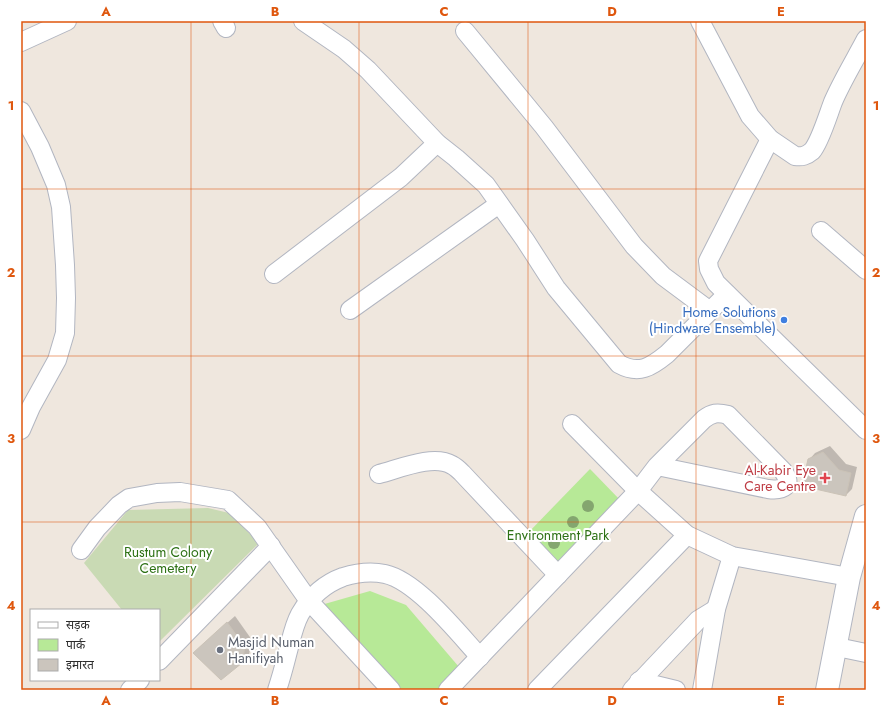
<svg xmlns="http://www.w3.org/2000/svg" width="887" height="711" font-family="Jost,'Noto Sans Devanagari',sans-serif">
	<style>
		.green { fill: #b7e997 }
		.cemetery { fill: #c9dab4 }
		.shadow { fill: #0003 }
		.building { fill: #cbc5bd; stroke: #cbc3b7 }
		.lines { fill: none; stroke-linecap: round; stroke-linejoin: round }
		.street-casing { stroke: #b2b6c1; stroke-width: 20 }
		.secondary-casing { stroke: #b2b6c1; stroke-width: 24 }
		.street { stroke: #fff; stroke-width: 18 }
		.secondary { stroke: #fff; stroke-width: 22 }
		.tree { fill: #84a66f }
		.grid { fill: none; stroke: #df570e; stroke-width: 1; stroke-opacity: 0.55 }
		.shop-dot { fill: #3f7fe0; stroke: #fff; stroke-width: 1.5 }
		.health-dot { fill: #e0444e; stroke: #fff; stroke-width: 1.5 }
		.worship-dot { fill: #6b7280; stroke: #fff; stroke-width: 1.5 }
		.labels { text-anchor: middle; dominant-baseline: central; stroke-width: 4; stroke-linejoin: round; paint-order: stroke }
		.shop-label { font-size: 14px; fill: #366cbe; stroke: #fff; text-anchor: end }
		.health-label { font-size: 14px; fill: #be3a42; stroke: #fff; text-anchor: end }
		.park-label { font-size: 14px; fill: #2d7115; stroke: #fff }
		.worship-label { font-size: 14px; fill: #5b616d; stroke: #fff; text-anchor: start }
		.neatline { fill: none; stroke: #df570e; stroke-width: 1.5 }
		.grid-label { font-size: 13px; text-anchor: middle; font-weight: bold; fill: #df570e }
	</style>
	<rect width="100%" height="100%" fill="#efe7de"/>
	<g class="green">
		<path d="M 590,469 L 621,501 L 557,569 L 526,535 Z"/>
		<path d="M 370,591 L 406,605 L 459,667 L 438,690 L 401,690 L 321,605 Z"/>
	</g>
	<path class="cemetery" d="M 208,508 L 229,513 L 259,543 L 159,642 L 159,610 L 122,610 L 84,563 L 128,510 Z"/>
	<g class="shadow">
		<path d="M 830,446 L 846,464 L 857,467 L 852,489 L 846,495 L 809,460 L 815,453 Z"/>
		<path d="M 235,616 L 252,640 L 249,655 L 242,662 L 200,647 Z"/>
	</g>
	<g class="building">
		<path d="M 823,452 L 839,470 L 851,473 L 846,496 L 802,486 L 808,459 Z"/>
		<path d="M 227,622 L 245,647 L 242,663 L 221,680 L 193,653 Z"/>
	</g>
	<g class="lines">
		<defs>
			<g id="street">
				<path d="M 222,21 L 226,28"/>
				<path d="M 303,21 L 344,49 L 368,70 L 437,143 L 456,158 L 486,185 L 525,240 L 556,288 L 619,364 C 639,375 651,367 667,354 L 727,294"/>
				<path d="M 700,21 L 750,116 L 770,139 L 795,156 C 802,157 806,156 812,151 C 820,142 828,115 833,102 C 842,81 855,60 866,39"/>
				<path d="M 465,31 L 544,127 L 634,246 L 663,276 L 710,311"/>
				<path d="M 21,42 L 67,21"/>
				<path d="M 21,111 L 40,147 L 56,185 L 61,207 L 65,265 L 66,298 L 65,333 L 57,360 L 31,407 L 21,430"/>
				<path d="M 770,139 L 708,261 L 709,269 L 716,283 L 866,430"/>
				<path d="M 821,231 L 866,270"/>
				<path d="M 274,274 L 401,177 L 437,143"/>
				<path d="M 350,310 L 499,204"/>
				<path d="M 572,424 L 638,491 L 687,535 L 732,556 L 849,577"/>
				<path d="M 379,474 C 399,469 433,454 452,465 C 456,467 459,470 462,473 L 558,575"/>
				<path d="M 81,550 L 97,528 L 119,505 L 129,498 L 157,493 L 180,492 L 228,500 L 257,527 L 309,601 L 391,690"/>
				<path d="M 837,647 L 866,653"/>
				<path d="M 159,661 L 271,546"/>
				<path d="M 639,681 L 676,690"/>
				<path d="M 130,690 L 140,680"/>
				<path d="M 277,690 C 281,678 284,667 287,655 C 291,641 293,627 300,614 C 310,597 324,584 343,577 C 356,573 371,571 385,574 C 417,581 458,633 480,657"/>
				<path d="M 448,690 L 638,491 L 657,466 L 704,419 C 712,413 717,412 728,415 L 783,471 C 794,486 783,491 768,489 L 657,466"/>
				<path d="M 537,690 L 687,535"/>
				<path d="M 632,690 L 698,620 L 716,609"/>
				<path d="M 702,690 L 716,609 L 732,556"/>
			</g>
			<path id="secondary" d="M 827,690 L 849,577 L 866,516"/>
		</defs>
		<use href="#street" class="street-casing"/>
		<use href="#secondary" class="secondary-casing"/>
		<use href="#street" class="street"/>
		<use href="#secondary" class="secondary"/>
	</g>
	<g class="tree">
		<circle cx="588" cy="506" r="6"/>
		<circle cx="573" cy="522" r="6"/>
		<circle cx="554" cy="543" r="6"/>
	</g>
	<path class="grid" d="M 191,21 L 191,690M 359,21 L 359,690M 528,21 L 528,690M 696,21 L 696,690M 21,189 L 866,189M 21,356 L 866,356M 21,522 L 866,522"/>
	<circle class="shop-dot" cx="784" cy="320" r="4"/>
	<path class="health-dot" d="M823 472h4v4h4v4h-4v4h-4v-4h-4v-4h4z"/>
	<circle class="worship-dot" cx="220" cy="650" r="4"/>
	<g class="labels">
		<g class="shop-label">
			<text x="776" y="312">Home Solutions<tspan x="776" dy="16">(Hindware Ensemble)</tspan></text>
		</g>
		<g class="health-label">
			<text x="816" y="470">Al-Kabir Eye<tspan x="816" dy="16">Care Centre</tspan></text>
		</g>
		<g class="park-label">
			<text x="558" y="535">Environment Park</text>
			<text x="168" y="552">Rustum Colony<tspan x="168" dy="16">Cemetery</tspan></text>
		</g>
		<g class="worship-label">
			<text x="228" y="642">Masjid Numan<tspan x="228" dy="16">Hanifiyah</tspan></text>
		</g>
	</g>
	<rect width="887" height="711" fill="none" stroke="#ffffff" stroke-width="44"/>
	<rect x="30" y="609" width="130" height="72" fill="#ffffff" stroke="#ababab"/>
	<rect x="38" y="622" width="20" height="6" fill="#ffffff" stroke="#ababab"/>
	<text x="66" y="629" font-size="12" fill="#2d2d2d">सड़क</text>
	<rect x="38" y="639" width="20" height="12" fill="#b7e997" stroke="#ababab"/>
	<text x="66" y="649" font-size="12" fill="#2d2d2d">पार्क</text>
	<rect x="38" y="659" width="20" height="12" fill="#cbc5bd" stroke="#ababab"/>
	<text x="66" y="669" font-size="12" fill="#2d2d2d">इमारत</text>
	<rect x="22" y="22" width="843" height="667" class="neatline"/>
	<g class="grid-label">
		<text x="106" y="16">A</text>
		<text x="275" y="16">B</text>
		<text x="444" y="16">C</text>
		<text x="612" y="16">D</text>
		<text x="781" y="16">E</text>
		<text x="11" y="110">1</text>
		<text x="876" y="110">1</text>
		<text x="11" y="277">2</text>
		<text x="876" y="277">2</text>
		<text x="11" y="443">3</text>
		<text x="876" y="443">3</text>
		<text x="11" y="610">4</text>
		<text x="876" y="610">4</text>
		<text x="106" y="705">A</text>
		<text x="275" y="705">B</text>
		<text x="444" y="705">C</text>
		<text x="612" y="705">D</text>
		<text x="781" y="705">E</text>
	</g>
</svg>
